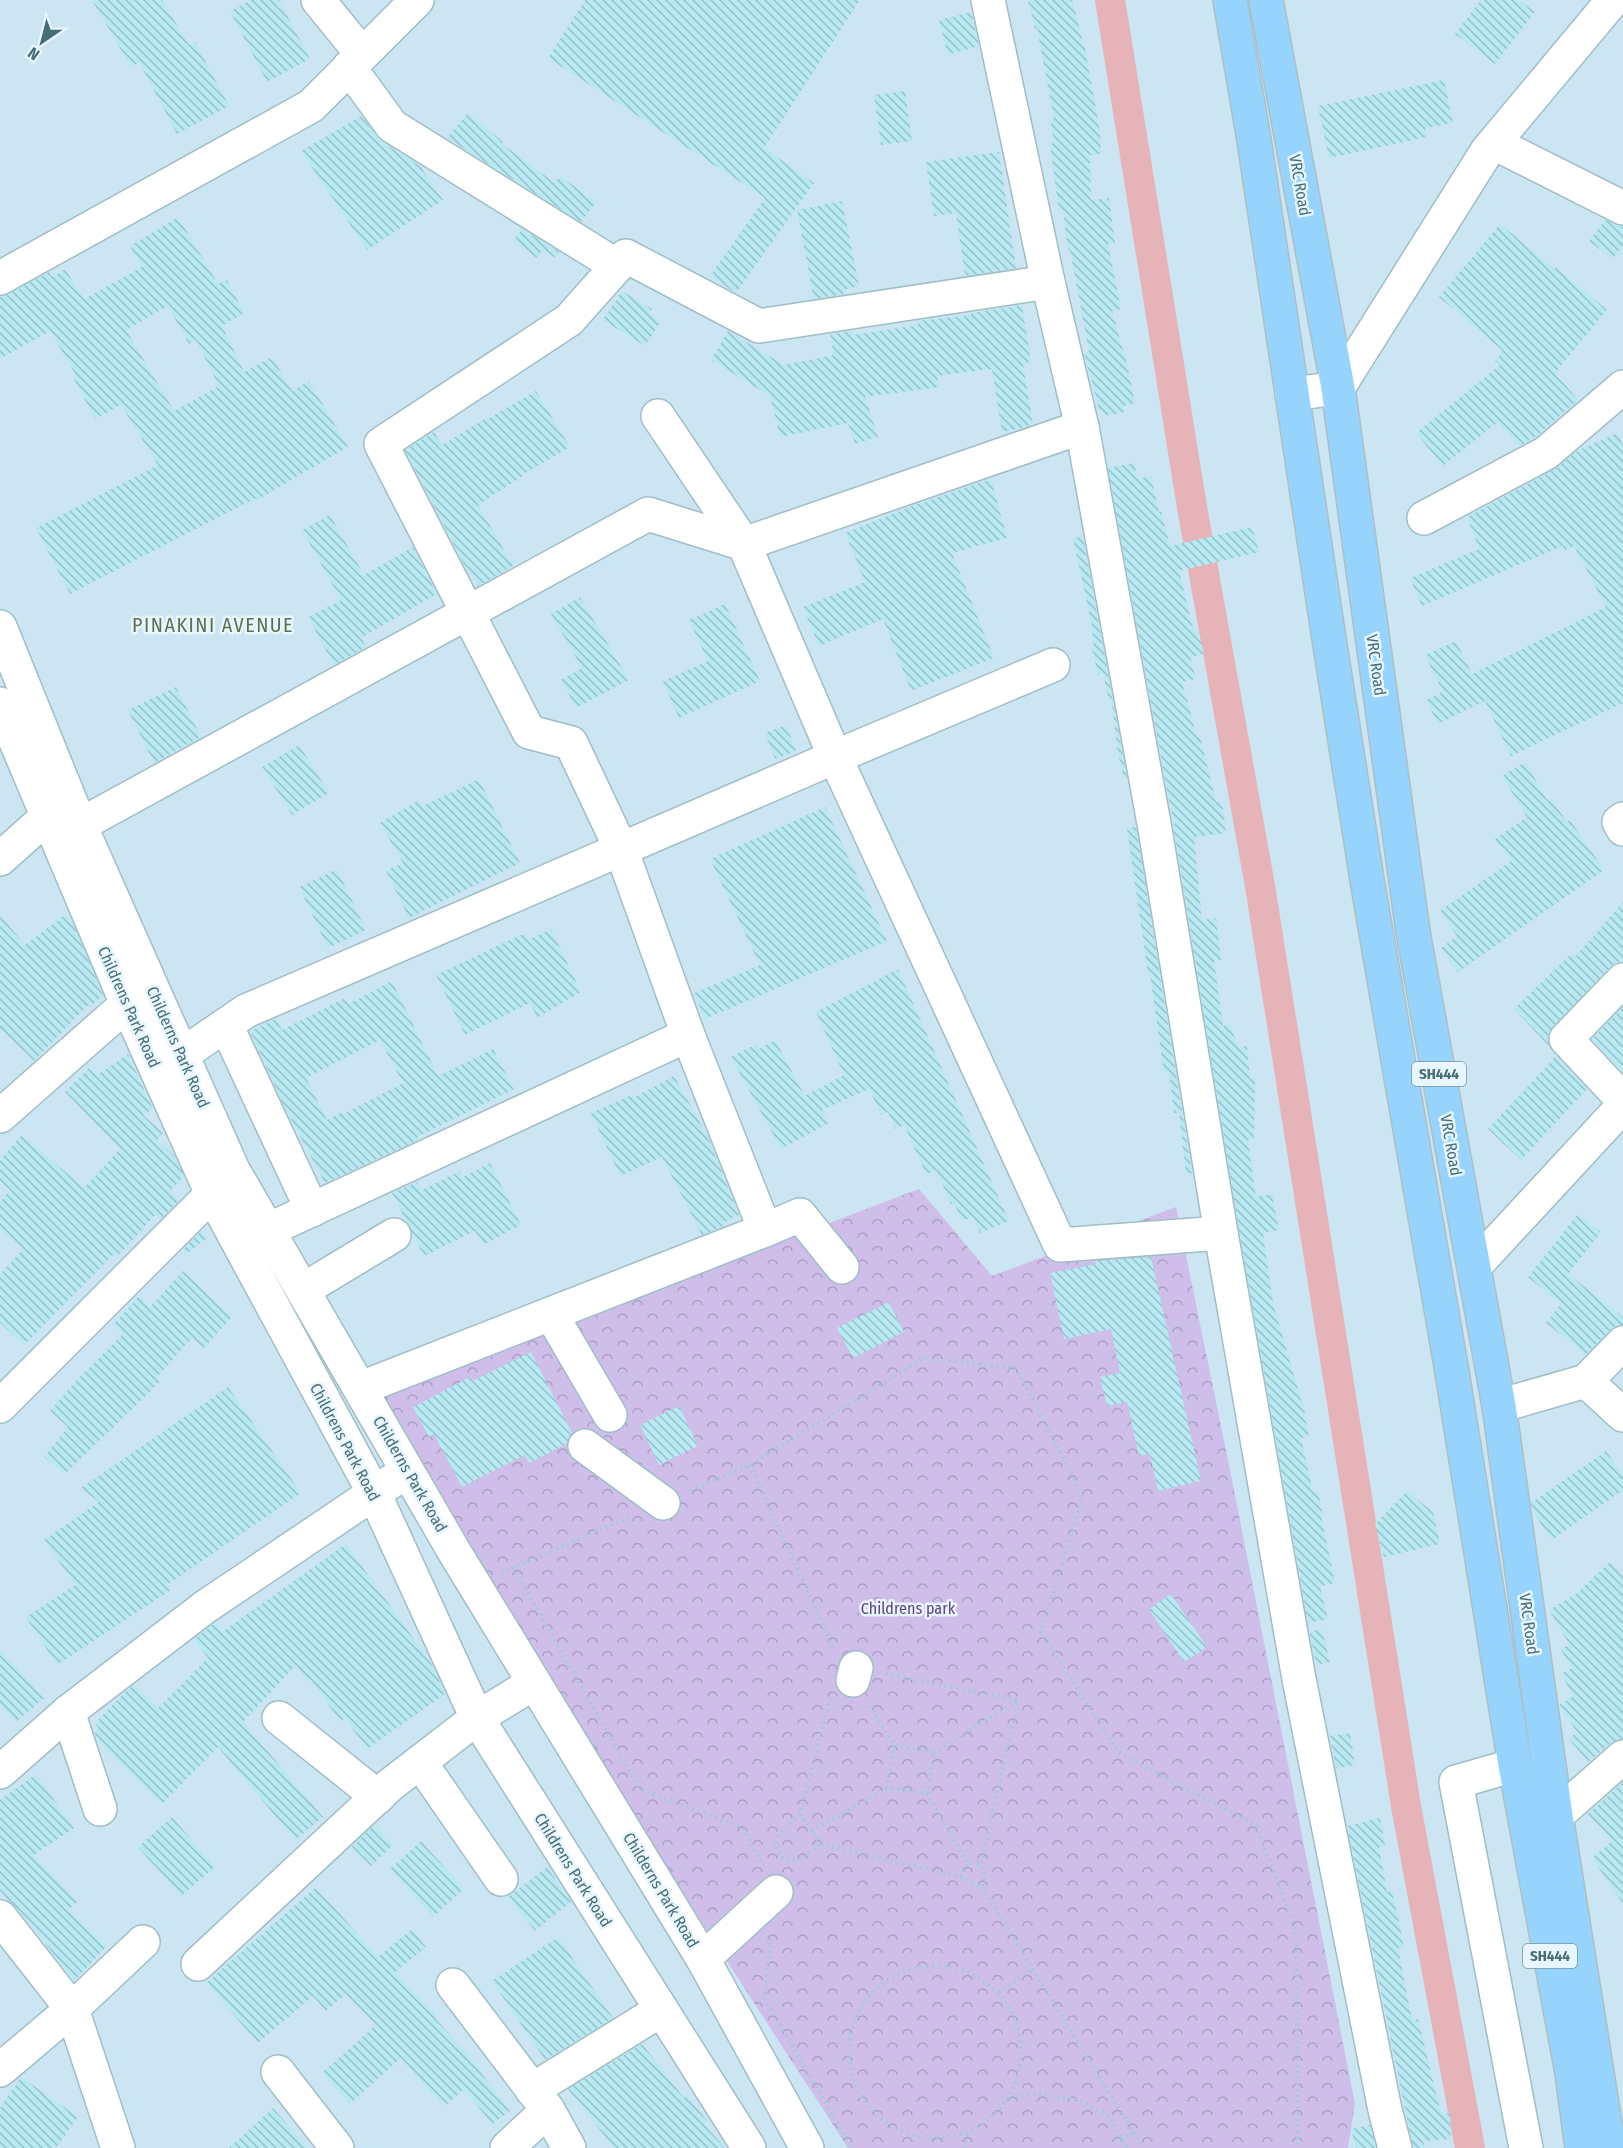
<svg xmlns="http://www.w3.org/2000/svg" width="1623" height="2148" font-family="'Fira Sans Condensed',sans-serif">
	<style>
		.residential { fill: #cce5f2 }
		.forest { fill: url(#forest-crowns) }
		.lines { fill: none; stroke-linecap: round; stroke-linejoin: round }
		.canal { stroke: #e6b4b8; stroke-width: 30 }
		.building { fill: url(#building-back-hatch); fill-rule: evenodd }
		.minor-casing { stroke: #9fbec6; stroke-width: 36 }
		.major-casing { stroke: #aebfc2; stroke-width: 36 }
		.path { stroke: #9aced7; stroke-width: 4; stroke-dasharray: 1.5 4.5; stroke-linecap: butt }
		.minor { stroke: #fff; stroke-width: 33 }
		.major { stroke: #96d4fe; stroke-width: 33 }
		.labels { text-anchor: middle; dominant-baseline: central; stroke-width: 5; stroke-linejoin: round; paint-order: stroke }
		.shield { fill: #e7f6ff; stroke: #77979e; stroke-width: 1.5 }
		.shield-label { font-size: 15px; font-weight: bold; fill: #476e74 }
		.street-label { font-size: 16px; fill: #476e74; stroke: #e7f6ff }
		.park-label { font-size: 16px; fill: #634386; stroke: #e7f6ff }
		.quarter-label { font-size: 20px; letter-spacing: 1.5px; fill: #5f704a; stroke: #e7f6ff }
	</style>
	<defs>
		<pattern id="forest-crowns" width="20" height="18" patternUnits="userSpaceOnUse" patternTransform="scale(1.5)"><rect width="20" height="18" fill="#cfbeea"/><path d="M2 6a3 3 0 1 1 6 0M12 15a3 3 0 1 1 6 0" fill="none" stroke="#aa9fc2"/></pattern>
		<pattern id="building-back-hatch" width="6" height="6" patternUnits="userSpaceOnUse" patternTransform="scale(1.5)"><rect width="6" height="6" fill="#b7e9f3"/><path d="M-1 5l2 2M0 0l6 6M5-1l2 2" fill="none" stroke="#97c1c9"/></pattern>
	</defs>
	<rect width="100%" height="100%" fill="#e0f2fd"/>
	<rect class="residential" x="0" y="0" width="1623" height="2148"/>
	<path class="forest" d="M 919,1189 L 992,1276 L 1176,1207 L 1230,1470 L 1355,2104 L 1348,2148 L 848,2148 L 708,1932 L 372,1396 Z"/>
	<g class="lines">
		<path class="canal" d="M 1110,0 L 1192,507 L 1260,886 L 1406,1806 L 1470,2148"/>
	</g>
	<g class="building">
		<path d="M 92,0 L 162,0 L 189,45 L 195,42 L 229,106 L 177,134 L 139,62 L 131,67 Z"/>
		<path d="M 251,0 L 279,0 L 310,59 L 267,82 L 230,11 Z"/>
		<path d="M 585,0 L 860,0 L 764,148 L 814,183 L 736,293 L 710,276 L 765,198 L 548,58 Z"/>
		<path d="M 1028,0 L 1072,0 L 1085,49 L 1100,131 L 1101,154 L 1090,155 L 1091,200 L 1109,198 L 1115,243 L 1108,244 L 1121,309 L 1112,311 L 1126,360 L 1135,403 L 1123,406 L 1125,412 L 1104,416 L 1102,410 L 1099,410 L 1091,377 L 1090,377 L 1084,353 L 1089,352 L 1070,250 L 1068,250 L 1063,210 L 1059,211 L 1050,144 L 1054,143 L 1050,118 L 1054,118 L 1037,28 L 1035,29 Z"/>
		<path d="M 1481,0 L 1519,0 L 1535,12 L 1495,64 L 1455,34 Z"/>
		<path d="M 971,12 L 979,46 L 948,55 L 939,20 Z"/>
		<path d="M 1444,80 L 1453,123 L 1425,128 L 1427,137 L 1329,158 L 1318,106 Z"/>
		<path d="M 905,91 L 912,141 L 881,145 L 874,95 Z"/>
		<path d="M 468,113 L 503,142 L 502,144 L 555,183 L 560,176 L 596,202 L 581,222 L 447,138 Z"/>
		<path d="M 361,116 L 382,142 L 420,166 L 443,200 L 367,250 L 301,151 Z"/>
		<path d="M 999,152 L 1016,268 L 965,276 L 956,213 L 934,216 L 926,162 Z"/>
		<path d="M 842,201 L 859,286 L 843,290 L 844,294 L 814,299 L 797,210 Z"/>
		<path d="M 178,217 L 218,284 L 227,280 L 244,313 L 222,326 L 244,372 L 272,357 L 292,391 L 309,381 L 348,447 L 257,500 L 256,498 L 70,594 L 36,528 L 158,465 L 121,405 L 95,419 L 74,379 L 77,377 L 50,331 L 0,359 L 0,297 L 9,294 L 49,272 L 52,277 L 65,269 L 84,299 L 142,267 L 130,246 ZM 168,306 L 189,344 L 196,340 L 219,386 L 174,411 L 126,330 Z"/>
		<path d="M 1605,220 L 1623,227 L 1623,245 L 1613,259 L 1589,241 Z"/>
		<path d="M 1500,224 L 1555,269 L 1556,267 L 1607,310 L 1555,373 L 1578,400 L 1535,437 L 1519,446 L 1498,422 L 1443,466 L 1416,433 L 1500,365 L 1495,361 L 1503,351 L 1439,297 Z"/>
		<path d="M 522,229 L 559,252 L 555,258 L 543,249 L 537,258 L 513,241 Z"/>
		<path d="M 622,291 L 652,309 L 649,314 L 661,321 L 645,346 L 603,320 Z"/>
		<path d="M 1022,305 L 1031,362 L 1023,364 L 1033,424 L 1018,429 L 1002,432 L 992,369 L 937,376 L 939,387 L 865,397 L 878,437 L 855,444 L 848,423 L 780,437 L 770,396 L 711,360 L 728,331 L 784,365 L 834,355 L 830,334 L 852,331 L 853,335 L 918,325 L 918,321 L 971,315 L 971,313 Z"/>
		<path d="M 536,391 L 570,447 L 522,475 L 523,476 L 478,505 L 513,566 L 478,586 L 472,574 L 470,576 L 405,450 L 434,432 L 442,445 L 486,418 L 487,419 Z"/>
		<path d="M 1617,433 L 1623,445 L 1623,703 L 1511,756 L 1485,701 L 1438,724 L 1426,700 L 1443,692 L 1425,655 L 1456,641 L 1472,674 L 1606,607 L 1574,546 L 1565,550 L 1563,546 L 1422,606 L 1410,578 L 1479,549 L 1467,517 L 1555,469 L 1577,451 Z"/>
		<path d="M 1134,463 L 1138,479 L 1151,476 L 1159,512 L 1161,511 L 1170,546 L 1252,527 L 1259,552 L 1179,571 L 1194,632 L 1198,631 L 1204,654 L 1190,657 L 1196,679 L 1182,682 L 1197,737 L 1200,736 L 1216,802 L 1222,801 L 1226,833 L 1194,837 L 1202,920 L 1216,918 L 1221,960 L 1214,961 L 1223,1026 L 1230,1024 L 1238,1047 L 1247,1046 L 1250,1079 L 1255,1079 L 1254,1139 L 1248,1140 L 1256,1197 L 1272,1194 L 1279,1230 L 1263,1233 L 1273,1303 L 1302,1403 L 1303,1403 L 1309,1437 L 1301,1438 L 1313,1492 L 1318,1491 L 1323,1515 L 1321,1515 L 1335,1583 L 1320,1586 L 1328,1619 L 1308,1623 L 1239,1230 L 1173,824 L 1175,824 L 1169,801 L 1108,468 Z"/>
		<path d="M 991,479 L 1007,538 L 952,553 L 994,658 L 911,691 L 883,619 L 819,646 L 803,607 L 865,582 L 845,533 L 912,506 Z"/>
		<path d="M 330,515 L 364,575 L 413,547 L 437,594 L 361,638 L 366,647 L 334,665 L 308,617 L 341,600 L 302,530 Z"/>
		<path d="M 1083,536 L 1127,778 L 1124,778 L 1118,754 L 1112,704 L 1110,704 L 1103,674 L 1098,675 L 1092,648 L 1094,648 L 1092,625 L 1073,538 Z"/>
		<path d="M 580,597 L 629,680 L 576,708 L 561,680 L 582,668 L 551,614 Z"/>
		<path d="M 725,604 L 760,681 L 679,718 L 663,681 L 708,661 L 689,620 Z"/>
		<path d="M 176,687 L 201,737 L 154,763 L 128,710 Z"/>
		<path d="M 786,725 L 796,751 L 775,759 L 765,733 Z"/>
		<path d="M 299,745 L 329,793 L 292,815 L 262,767 Z"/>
		<path d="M 1525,762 L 1548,801 L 1551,799 L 1567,822 L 1570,820 L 1604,870 L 1458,972 L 1441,948 L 1457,936 L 1440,911 L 1511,861 L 1495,839 L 1527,817 L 1502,776 Z"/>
		<path d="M 479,779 L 520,863 L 409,918 L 386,871 L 403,863 L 380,823 L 419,800 L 423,806 Z"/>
		<path d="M 825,807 L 887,941 L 705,1019 L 694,993 L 760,965 L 710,859 Z"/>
		<path d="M 1136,827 L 1137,832 L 1192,1173 L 1186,1174 L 1179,1113 L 1174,1113 L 1169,1072 L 1164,1072 L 1150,974 L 1148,974 L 1127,828 Z"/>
		<path d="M 337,869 L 366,930 L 328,948 L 299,887 Z"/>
		<path d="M 1623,902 L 1623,962 L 1617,962 L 1610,967 L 1553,1026 L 1548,1035 L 1550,1047 L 1514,1009 L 1572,953 L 1576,956 Z"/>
		<path d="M 66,914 L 72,921 L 103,995 L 90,1007 L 88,1005 L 34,1061 L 0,1028 L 0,915 L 25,945 Z"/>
		<path d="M 551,929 L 581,992 L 537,1018 L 530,1003 L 465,1035 L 436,975 L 525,933 L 528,940 Z"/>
		<path d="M 898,969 L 1009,1221 L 980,1233 L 973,1217 L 962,1221 L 954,1203 L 951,1204 L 936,1170 L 926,1174 L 904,1125 L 895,1129 L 888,1112 L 881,1115 L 869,1089 L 822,1110 L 829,1123 L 781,1149 L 731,1057 L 756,1044 L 759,1049 L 775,1040 L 805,1096 L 844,1075 L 816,1012 Z"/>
		<path d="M 392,981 L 438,1076 L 493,1049 L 514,1089 L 417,1137 L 418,1140 L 325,1183 L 283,1104 L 250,1031 L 276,1019 L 282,1030 L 345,998 L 348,1004 ZM 380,1040 L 403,1083 L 343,1114 L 342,1112 L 327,1120 L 306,1078 Z"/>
		<path d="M 1623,1007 L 1623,1073 L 1592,1039 Z"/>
		<path d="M 128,1054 L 153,1109 L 143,1115 L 163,1133 L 157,1140 L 175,1156 L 184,1176 L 170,1191 L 178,1201 L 160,1220 L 156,1214 L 117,1257 L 114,1254 L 24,1345 L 0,1323 L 0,1275 L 23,1249 L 0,1230 L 0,1202 L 10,1190 L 0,1181 L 0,1160 L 22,1135 L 84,1188 L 120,1149 L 65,1092 L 90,1067 L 97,1075 Z"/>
		<path d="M 1556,1056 L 1587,1089 L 1521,1160 L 1488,1129 Z"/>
		<path d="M 674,1076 L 707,1135 L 739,1215 L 723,1223 L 724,1226 L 702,1235 L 662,1157 L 620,1176 L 591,1113 L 634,1094 L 635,1097 Z"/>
		<path d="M 490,1163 L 521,1225 L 483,1245 L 475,1231 L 424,1256 L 392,1193 L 417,1182 L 422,1190 L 460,1171 L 463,1177 Z"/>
		<path d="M 1578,1214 L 1601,1232 L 1568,1274 L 1623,1317 L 1623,1325 L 1617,1325 L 1610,1330 L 1586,1354 L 1546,1323 L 1561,1304 L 1528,1277 Z"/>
		<path d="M 201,1231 L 207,1238 L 186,1254 L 183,1250 Z"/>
		<path d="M 1151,1257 L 1201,1481 L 1158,1491 L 1150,1454 L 1139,1456 L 1127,1402 L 1107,1406 L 1100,1377 L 1120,1373 L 1111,1329 L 1064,1339 L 1050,1273 L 1096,1264 L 1095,1261 Z"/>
		<path d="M 183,1271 L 232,1317 L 204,1348 L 192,1338 L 156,1378 L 160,1382 L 65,1474 L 44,1457 L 68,1427 L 50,1411 L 75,1382 L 123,1334 L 113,1325 L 139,1296 L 150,1307 Z"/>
		<path d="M 889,1302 L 904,1332 L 853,1358 L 837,1328 Z"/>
		<path d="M 531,1352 L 572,1433 L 566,1444 L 529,1463 L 525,1455 L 462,1487 L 434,1434 L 429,1437 L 413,1407 L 470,1377 L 472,1381 Z"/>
		<path d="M 228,1387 L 301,1493 L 167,1585 L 171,1590 L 57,1665 L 26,1617 L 75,1585 L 44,1540 L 99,1502 L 81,1488 Z"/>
		<path d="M 679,1406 L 698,1446 L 659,1465 L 640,1425 Z"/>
		<path d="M 1606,1451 L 1623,1476 L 1623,1490 L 1552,1540 L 1533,1512 L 1531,1503 Z"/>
		<path d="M 1407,1491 L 1433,1512 L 1440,1544 L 1384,1557 L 1375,1524 Z"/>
		<path d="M 346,1544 L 431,1663 L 445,1694 L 367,1749 L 345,1718 L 341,1722 L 310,1679 L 307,1681 L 296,1665 L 243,1722 L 323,1817 L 295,1840 L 218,1747 L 162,1804 L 98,1742 L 95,1733 L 99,1729 L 95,1723 L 123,1694 L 134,1685 L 158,1708 L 208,1658 L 194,1639 L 216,1622 L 222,1632 Z"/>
		<path d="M 1610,1562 L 1623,1576 L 1623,1739 L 1611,1743 L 1588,1762 L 1569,1739 L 1577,1732 L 1560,1707 L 1559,1705 L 1573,1696 L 1561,1674 L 1572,1668 L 1561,1650 L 1569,1644 L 1549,1610 L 1576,1594 Z"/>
		<path d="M 1171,1594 L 1207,1647 L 1184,1662 L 1149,1609 Z"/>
		<path d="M 1322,1629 L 1330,1662 L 1316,1665 L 1310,1632 Z"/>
		<path d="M 0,1649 L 44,1698 L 16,1722 L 0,1704 Z"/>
		<path d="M 1350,1733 L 1355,1765 L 1336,1768 L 1330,1736 Z"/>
		<path d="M 36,1774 L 74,1828 L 34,1855 L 77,1902 L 68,1910 L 107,1946 L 74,1981 L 45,1943 L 46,1942 L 0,1891 L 0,1800 Z"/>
		<path d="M 1623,1782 L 1623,1904 L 1592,1858 L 1612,1841 L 1588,1814 Z"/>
		<path d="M 172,1817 L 215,1867 L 181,1896 L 138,1847 Z"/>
		<path d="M 1380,1818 L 1385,1846 L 1379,1847 L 1387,1892 L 1392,1891 L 1400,1927 L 1404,1947 L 1398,1948 L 1412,2020 L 1418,2019 L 1441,2114 L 1450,2113 L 1451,2139 L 1423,2141 L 1425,2148 L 1413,2148 L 1347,1826 Z"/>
		<path d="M 374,1825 L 393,1845 L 371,1866 L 352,1847 Z"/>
		<path d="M 421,1841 L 464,1889 L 433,1917 L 390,1869 Z"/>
		<path d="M 547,1867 L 571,1902 L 535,1931 L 508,1897 Z"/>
		<path d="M 316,1887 L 378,1957 L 412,1929 L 426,1947 L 395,1972 L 436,2015 L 434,2017 L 483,2072 L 481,2073 L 510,2111 L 492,2124 L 464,2089 L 444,2107 L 401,2058 L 350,2104 L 322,2073 L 376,2025 L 346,1994 L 326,2011 L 313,1996 L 258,2043 L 206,1983 Z"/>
		<path d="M 558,1937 L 613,2018 L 545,2060 L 492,1981 Z"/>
		<path d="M 642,2044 L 684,2098 L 687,2095 L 707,2121 L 704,2124 L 725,2148 L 614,2148 L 568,2089 Z"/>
		<path d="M 21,2077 L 78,2117 L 56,2148 L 0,2148 L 0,2108 Z"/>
		<path d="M 273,2108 L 308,2148 L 229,2148 Z"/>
		<path d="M 1370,2125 L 1376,2148 L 1356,2148 L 1351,2129 Z"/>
	</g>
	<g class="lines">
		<defs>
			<g id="minor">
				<path d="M 318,0 L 362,54"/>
				<path d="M 988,0 L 1048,282 L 1082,427 L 1155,829 L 1221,1233 L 1299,1679 L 1385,2110 L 1395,2148"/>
				<path d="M 349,67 L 392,126 L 617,266"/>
				<path d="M 1494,143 L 1623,208"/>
				<path d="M 0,278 L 311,106 L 417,0"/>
				<path d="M 1292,394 L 1338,388 L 1487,151 L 1613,0"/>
				<path d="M 658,416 L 744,544 L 1082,427"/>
				<path d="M 1424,518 L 1546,453 L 1623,387"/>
				<path d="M 0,627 L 80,825 L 233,1170 L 455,1553 L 703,1959 L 807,2148"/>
				<path d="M 0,704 L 127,1004 L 212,1194 L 374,1493 L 477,1718 L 749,2148"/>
				<path d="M 1623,819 L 1619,822 L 1623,829"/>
				<path d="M 80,825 L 648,514 L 744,544 L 835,757 L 1060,1245 L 1221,1233"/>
				<path d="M 0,859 L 47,817"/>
				<path d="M 1623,980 L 1566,1039 L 1623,1100"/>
				<path d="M 226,1025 L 312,1210"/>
				<path d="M 183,1054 L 246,1011 L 835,757 L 1053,665"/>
				<path d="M 0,1116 L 127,1004"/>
				<path d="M 268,1230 L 688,1035"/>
				<path d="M 765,1230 L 800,1215 L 842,1267"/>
				<path d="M 1474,1267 L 1623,1106"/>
				<path d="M 303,1290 L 394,1235"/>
				<path d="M 551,1314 L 610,1415"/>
				<path d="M 1586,1381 L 1623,1415"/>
				<path d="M 361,1388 L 765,1230 L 688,1035 L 621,849 L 571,743 L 529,732 L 381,444 L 569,320 L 626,256 L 759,326 L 1048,282"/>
				<path d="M 0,1406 L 212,1194"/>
				<path d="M 1499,1406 L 1586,1381 L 1623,1343"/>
				<path d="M 585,1446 L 663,1503"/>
				<path d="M 853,1680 L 856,1668"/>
				<path d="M 68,1712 L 100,1809"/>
				<path d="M 279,1718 L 378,1797"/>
				<path d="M 420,1762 L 501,1879"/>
				<path d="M 1515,1765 L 1456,1782 L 1526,2148"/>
				<path d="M 0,1772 L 68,1712 L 205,1607 L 392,1481"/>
				<path d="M 1556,1816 L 1623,1757"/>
				<path d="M 0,1917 L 72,2009 L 118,2148"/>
				<path d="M 703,1959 L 776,1892"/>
				<path d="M 198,1964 L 390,1785 L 477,1718 L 534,1683"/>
				<path d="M 453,1985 L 548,2110"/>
				<path d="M 0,2070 L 72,2009 L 143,1942"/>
				<path d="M 278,2072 L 337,2148"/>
				<path d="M 532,2090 L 661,2010"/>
				<path d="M 507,2148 L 548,2110 L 569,2148"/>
			</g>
			<g id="major">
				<path d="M 1230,0 L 1254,140 L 1329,639 L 1368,886 L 1452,1372 L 1515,1765 L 1572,2073 L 1582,2148"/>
				<path d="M 1266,0 L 1338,388 L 1413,932 L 1499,1406 L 1556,1816 L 1605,2123 L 1610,2148"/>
			</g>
		</defs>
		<use href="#minor" class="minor-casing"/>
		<use href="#major" class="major-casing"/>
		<g class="path">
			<path d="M 750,1465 L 833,1647"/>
			<path d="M 691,1491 L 750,1465 L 924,1358 L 1016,1368 L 1083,1496 L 1041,1632 L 1118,1752 L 1257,1826 L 1296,1932 L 1298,2148"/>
			<path d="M 513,1567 L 640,1789 L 743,1828 L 762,1866"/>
			<path d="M 501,1573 L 632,1516"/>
			<path d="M 886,1674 L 1018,1700 L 981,1864 L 985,1871 L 982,1887"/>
			<path d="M 830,1698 L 800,1814 L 821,1844 L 961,1877 L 982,1887 L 1143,2148"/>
			<path d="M 869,1706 L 894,1745 L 934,1753 L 927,1793 L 887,1788 L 894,1745"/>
			<path d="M 934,1753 L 1017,1701"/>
			<path d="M 927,1793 L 968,1863 L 981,1864"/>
			<path d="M 800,1814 C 785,1829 763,1842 787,1861 L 801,1859 L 821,1844"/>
			<path d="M 812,1831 L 887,1788"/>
			<path d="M 961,1877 L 968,1863"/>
			<path d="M 771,1939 L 764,1998 L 852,2148"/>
			<circle cx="935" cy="2052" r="86"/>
			<path d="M 999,1992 L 1032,1970"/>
			<path d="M 1010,2098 L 1037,2093 L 1081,2101 L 1110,2117 L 1126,2148"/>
			<path d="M 1121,2139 L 1133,2132"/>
			<path d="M 964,2148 L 968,2134"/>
		</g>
		<use href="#minor" class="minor"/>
		<use href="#major" class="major"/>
	</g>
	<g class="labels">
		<g class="shield">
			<rect x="1412" y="1062" width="54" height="24" rx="4.5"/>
			<rect x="1523" y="1944" width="54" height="24" rx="4.5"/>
		</g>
		<g class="shield-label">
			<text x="1439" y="1074">SH444</text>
			<text x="1550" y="1956">SH444</text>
		</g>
		<g class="street-label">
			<text transform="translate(1300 185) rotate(80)">VRC Road</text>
			<text transform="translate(1376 665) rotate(82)">VRC Road</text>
			<text transform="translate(129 1007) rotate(66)">Childrens Park Road</text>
			<text transform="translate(178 1047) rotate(66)">Childerns Park Road</text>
			<text transform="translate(1451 1145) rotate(80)">VRC Road</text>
			<text transform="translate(345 1442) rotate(62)">Childrens Park Road</text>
			<text transform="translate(410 1474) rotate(60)">Childerns Park Road</text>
			<text transform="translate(1529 1624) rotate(82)">VRC Road</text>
			<text transform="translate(573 1870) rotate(58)">Childrens Park Road</text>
			<text transform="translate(661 1890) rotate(59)">Childerns Park Road</text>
		</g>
		<g class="park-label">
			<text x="908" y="1608">Childrens park</text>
		</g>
		<g class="quarter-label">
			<text x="213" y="625">PINAKINI AVENUE</text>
		</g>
	</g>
	<g transform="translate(42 42) rotate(215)" stroke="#e7f6ff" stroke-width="4.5" paint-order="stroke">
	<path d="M0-4.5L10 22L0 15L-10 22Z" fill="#476e74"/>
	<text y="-9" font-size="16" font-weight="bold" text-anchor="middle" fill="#476e74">N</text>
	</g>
</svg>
